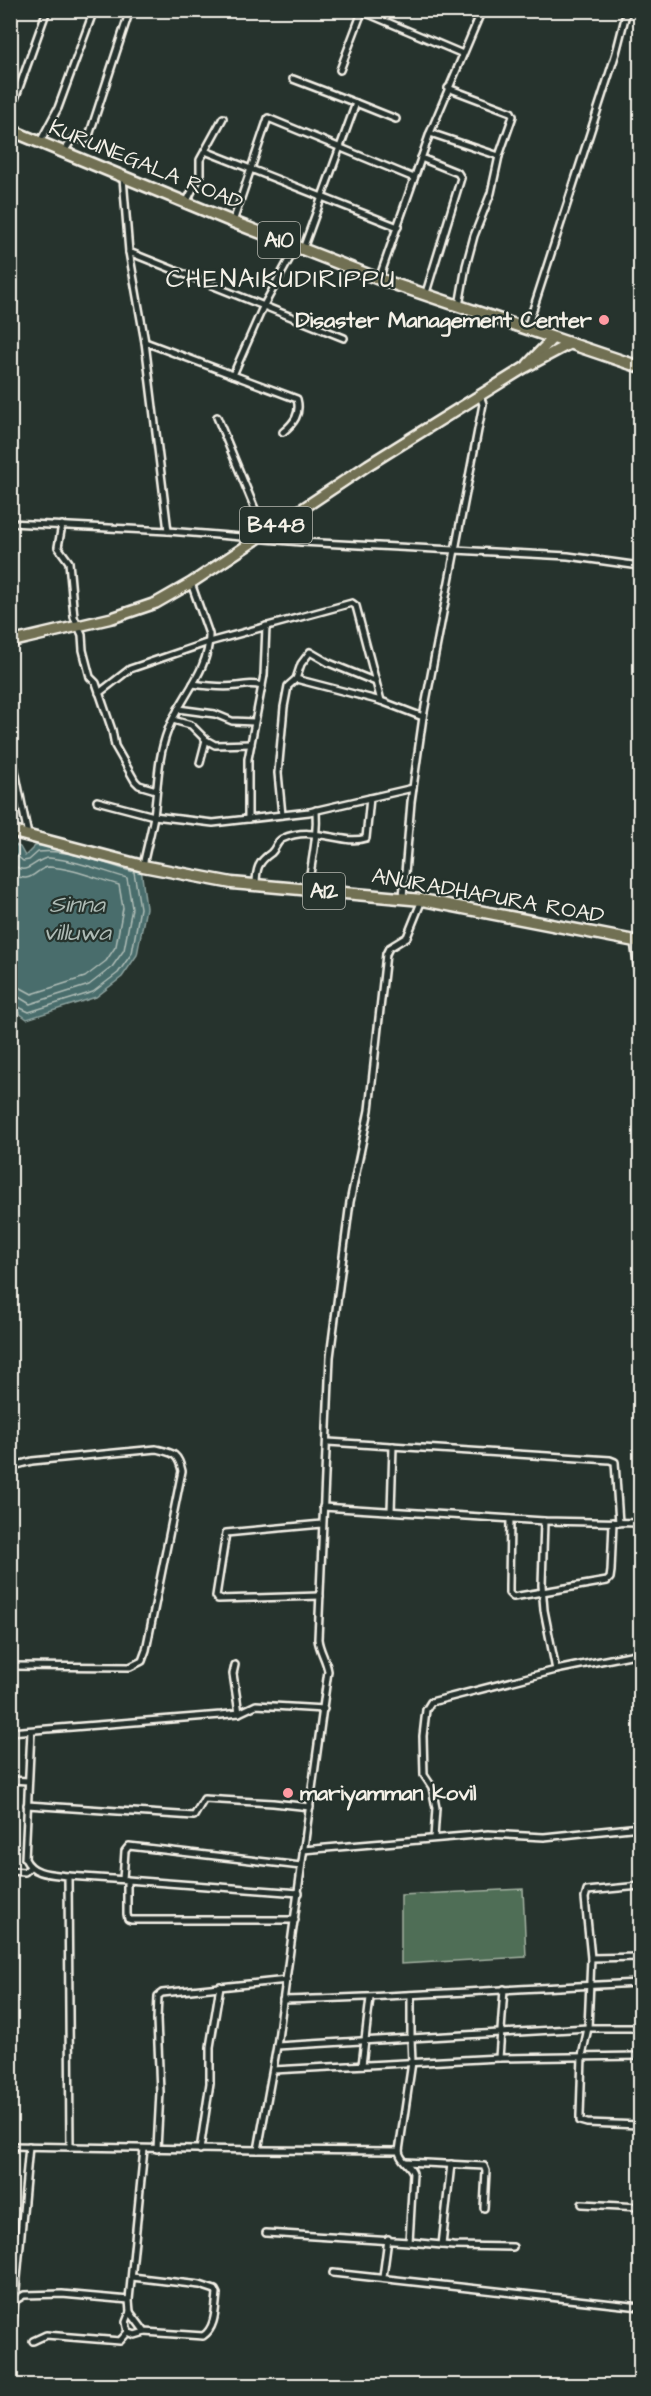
<svg xmlns="http://www.w3.org/2000/svg" width="651" height="2396" font-family="'Architects Daughter',sans-serif">
	<style>
		.green { fill: #506e57; stroke: #a2b0a0; stroke-width: 1.5 }
		.water { fill: #486d6c; stroke: #8da29e; stroke-width: 1.5 }
		.lines { fill: none; stroke-linecap: round; stroke-linejoin: round }
		.shore { stroke: #afbcb6; stroke-width: 1.5 }
		.street-casing { stroke: #f4f1e8; stroke-width: 10 }
		.primary-casing { stroke: #f4f1e8; stroke-width: 14 }
		.highway-casing { stroke: #f4f1e8; stroke-width: 15 }
		.street { stroke: #26332d; stroke-width: 5 }
		.primary { stroke: #716f52; stroke-width: 9 }
		.highway { stroke: #716f52; stroke-width: 10 }
		.poi-dot { fill: #ff9aa2; stroke: #26332d; stroke-width: 2 }
		.labels { text-anchor: middle; dominant-baseline: central; stroke-width: 4.5; stroke-linejoin: round; paint-order: stroke }
		.shield { fill: #26332d; stroke: #b6b8b0; stroke-width: 1.5 }
		.shield-label { font-size: 21px; font-weight: bold; fill: #f4f1e8 }
		.street-label { font-size: 22px; fill: #f4f1e8; stroke: #26332d }
		.poi-label { font-size: 22px; font-weight: bold; fill: #f4f1e8; stroke: #26332d; text-anchor: end }
		.water-label { font-size: 24px; font-style: italic; fill: #afbcb6; stroke: #26332d }
		.quarter-label { font-size: 26px; letter-spacing: 1.5px; fill: #f4f1e8; stroke: #26332d }
	</style>
	<rect width="100%" height="100%" fill="#26332d"/>
	<filter id="ink" filterUnits="userSpaceOnUse"><feTurbulence type="fractalNoise" baseFrequency=".0167" numOctaves="2"/><feDisplacementMap in="SourceGraphic" scale="12" xChannelSelector="R" yChannelSelector="G"/><feConvolveMatrix kernelMatrix="1 2 1 2 8 2 1 2 1" color-interpolation-filters="sRGB"/></filter>
	<g filter="url(#ink)">
		<path class="green" d="M 523,1889 L 526,1957 L 401,1964 L 401,1895 Z"/>
		<path class="water" d="M 11,843 L 20,847 L 25,856 L 35,846 L 48,845 L 141,868 L 146,908 L 137,955 L 122,977 L 96,997 L 27,1019 L 11,1007 Z"/>
		<g class="lines">
			<g class="shore">
				<path d="M 10,850 L 23,861 L 29,860 L 38,852 C 69,848 104,864 134,872 L 140,908 L 132,953 L 118,973 L 93,992 L 29,1012 L 10,1003"/>
				<path d="M 10,859 C 24,883 35,857 49,858 C 76,860 102,871 127,878 L 132,908 L 124,950 L 112,967 L 89,985 L 30,1004 L 17,996 L 10,995"/>
				<path d="M 10,873 C 34,887 35,867 49,867 C 72,868 97,879 119,885 L 123,908 L 116,946 L 106,961 L 85,977 L 32,994 L 21,988 L 10,986"/>
			</g>
			<defs>
				<g id="street">
					<path d="M 359,10 L 463,54"/>
					<path d="M 340,70 L 362,12"/>
					<path d="M 293,79 L 356,103"/>
					<path d="M 10,113 L 47,10"/>
					<path d="M 430,133 L 499,156 L 513,116 L 511,112 L 448,88"/>
					<path d="M 40,142 L 58,108 L 94,10"/>
					<path d="M 205,151 L 398,227"/>
					<path d="M 64,152 L 73,138 L 85,140 L 88,139 L 130,10"/>
					<path d="M 421,158 L 458,173 L 461,178 L 425,296"/>
					<path d="M 123,178 L 129,252 L 145,342 L 168,531"/>
					<path d="M 186,203 L 200,175 L 200,160 L 223,118"/>
					<path d="M 233,222 L 268,118 L 414,178"/>
					<path d="M 303,249 L 356,103 L 396,119"/>
					<path d="M 129,252 L 344,338"/>
					<path d="M 379,279 L 430,133 L 482,10"/>
					<path d="M 459,306 L 466,266 L 474,236 L 491,193 L 499,156"/>
					<path d="M 527,328 L 616,53 L 627,10"/>
					<path d="M 145,342 L 297,399 C 301,414 294,423 283,432"/>
					<path d="M 233,375 L 263,307 L 296,247"/>
					<path d="M 217,417 L 265,533"/>
					<path d="M 10,523 L 168,531 L 301,542 L 568,556 L 640,566"/>
					<path d="M 62,525 L 58,547 L 69,562 L 74,617 L 82,635 L 83,650 L 90,677 L 96,683 L 112,730 L 115,746 L 135,781 L 139,785 L 156,790"/>
					<path d="M 10,537 L 10,558"/>
					<path d="M 296,679 L 381,701"/>
					<path d="M 193,684 C 207,686 222,688 237,686 C 249,685 249,683 262,686"/>
					<path d="M 99,693 L 130,669 L 209,642 L 352,603 L 356,606 L 381,701 L 423,717"/>
					<path d="M 178,709 L 215,714 L 232,721 L 254,722"/>
					<path d="M 173,720 L 191,725 L 206,740 L 215,745 L 251,744"/>
					<path d="M 10,746 L 28,835"/>
					<path d="M 200,763 L 206,740"/>
					<path d="M 97,801 L 154,816 L 213,823 L 309,812 L 413,788"/>
					<path d="M 282,815 L 278,773 L 284,707 L 288,686 L 296,679 L 301,664 L 310,652 L 329,663 L 376,682"/>
					<path d="M 248,819 L 248,759 L 264,675 L 266,626"/>
					<path d="M 143,866 C 146,850 151,833 154,816 C 158,787 157,758 168,730 C 180,698 210,670 209,634 L 191,583"/>
					<path d="M 256,885 C 256,869 258,862 271,853 C 276,849 276,842 282,839 C 314,824 342,846 366,838 L 370,798"/>
					<path d="M 308,889 C 311,862 318,838 316,810"/>
					<path d="M 403,897 L 411,802 L 423,717 L 483,404 L 480,396"/>
					<path d="M 634,941 L 640,990"/>
					<path d="M 640,1068 L 640,1117"/>
					<path d="M 328,1442 L 610,1460 L 615,1462 L 619,1523"/>
					<path d="M 10,1467 L 32,1461 L 156,1449 C 173,1453 178,1453 182,1471 L 146,1650 L 142,1661 L 130,1667 L 10,1666"/>
					<path d="M 323,1507 L 544,1521 L 640,1523"/>
					<path d="M 391,1511 L 393,1446"/>
					<path d="M 510,1519 L 509,1586 L 509,1593 L 513,1597 L 607,1581 L 610,1578 L 611,1571 L 613,1522"/>
					<path d="M 544,1521 L 542,1585 L 544,1610 L 556,1670"/>
					<path d="M 320,1596 L 218,1599 L 216,1596 L 226,1533 L 322,1524"/>
					<path d="M 235,1665 L 233,1674 L 239,1713"/>
					<path d="M 31,1731 L 25,1859 C 33,1875 52,1874 68,1876 L 70,2147"/>
					<path d="M 10,1732 L 221,1715 L 239,1713 L 256,1705 L 324,1709"/>
					<path d="M 10,1780 L 28,1781"/>
					<path d="M 27,1805 L 194,1816 L 204,1799 L 273,1803 L 310,1807"/>
					<path d="M 434,1838 L 436,1808 L 432,1787 L 424,1775 L 423,1736 L 426,1710 L 431,1702 L 556,1670 L 640,1653"/>
					<path d="M 303,1850 L 488,1834 L 544,1837 L 640,1827"/>
					<path d="M 10,1871 L 25,1872 L 29,1868"/>
					<path d="M 68,1876 L 127,1880 L 127,1914 L 128,1919 L 131,1920 L 295,1920"/>
					<path d="M 123,1879 L 125,1851 L 129,1846 L 301,1866"/>
					<path d="M 127,1880 L 299,1893"/>
					<path d="M 640,1957 L 591,1958 L 588,2028 L 582,2056 L 580,2115 L 580,2121 L 587,2123 L 640,2125"/>
					<path d="M 591,1958 L 585,1898 L 587,1891 L 640,1886"/>
					<path d="M 283,2000 C 402,1997 521,1988 640,1983"/>
					<path d="M 277,2046 L 411,2038 L 411,1995"/>
					<path d="M 499,2058 L 504,1989"/>
					<path d="M 362,2065 L 370,1998"/>
					<path d="M 273,2070 L 499,2058 L 640,2056"/>
					<path d="M 10,2146 L 258,2150 L 277,2046 L 328,1671 C 326,1659 319,1650 318,1639 L 330,1357 L 350,1202 L 369,1110 L 386,954 L 389,948 L 407,937 L 422,900"/>
					<path d="M 157,2149 L 160,2092 L 157,2020 L 158,1996 L 162,1993 L 287,1980"/>
					<path d="M 200,2150 L 210,2083 L 210,2047 L 220,1986"/>
					<path d="M 258,2150 L 399,2151"/>
					<path d="M 406,2162 L 484,2166 L 486,2171 L 484,2208"/>
					<path d="M 582,2204 L 640,2207"/>
					<path d="M 266,2233 L 409,2242 L 413,2173 C 410,2164 400,2161 399,2151 L 412,2062 L 411,2038 L 588,2028 L 640,2028"/>
					<path d="M 409,2242 L 453,2246 L 513,2247"/>
					<path d="M 442,2245 L 451,2164"/>
					<path d="M 333,2273 L 640,2307"/>
					<path d="M 383,2277 L 388,2239"/>
					<path d="M 16,2300 L 24,2295 L 62,2294 L 129,2300 L 144,2149"/>
					<path d="M 129,2300 L 130,2312 L 145,2332 L 203,2336 C 216,2328 215,2308 217,2294 L 215,2290 L 200,2285 L 132,2277"/>
					<path d="M 130,2312 L 126,2322 L 128,2332 L 135,2335 L 145,2332"/>
					<path d="M 33,2341 L 46,2335 L 120,2341 L 128,2332"/>
					<path d="M 10,2355 L 29,2146"/>
				</g>
				<g id="primary">
					<path d="M 528,364 L 552,339"/>
					<path d="M 10,642 L 112,618 L 156,603 L 191,583 L 368,465 L 524,368 L 569,344"/>
				</g>
				<g id="highway">
					<path d="M 10,130 L 233,222 L 379,279 L 640,367"/>
					<path d="M 10,831 L 143,866 L 232,883 L 422,900 L 640,942"/>
				</g>
			</defs>
			<use href="#street" class="street-casing"/>
			<use href="#primary" class="primary-casing"/>
			<use href="#highway" class="highway-casing"/>
			<use href="#street" class="street"/>
			<use href="#primary" class="primary"/>
			<use href="#highway" class="highway"/>
		</g>
	</g>
	<g class="poi-dot">
		<circle cx="604" cy="320" r="6"/>
		<circle cx="288" cy="1793" r="6"/>
	</g>
	<g class="labels">
		<g class="shield">
			<rect x="258" y="222" width="42" height="36" rx="4.5"/>
			<rect x="240" y="507" width="72" height="36" rx="4.5"/>
			<rect x="303" y="873" width="42" height="36" rx="4.5"/>
		</g>
		<g class="shield-label">
			<text x="279" y="240">A10</text>
			<text x="276" y="525">B448</text>
			<text x="324" y="891">A12</text>
		</g>
		<g class="street-label">
			<text transform="translate(146 165) rotate(22)">KURUNEGALA ROAD</text>
			<text transform="translate(488 896) rotate(10)">ANURADHAPURA ROAD</text>
		</g>
		<g class="poi-label">
			<text x="592" y="320">Disaster Management Center</text>
			<text x="300" y="1793" text-anchor="start">mariyamman kovil</text>
		</g>
		<g class="water-label">
			<text x="77" y="905">Sinna<tspan x="77" dy="28">villuwa</tspan></text>
		</g>
		<g class="quarter-label">
			<text x="281" y="279">CHENAIKUDIRIPPU</text>
		</g>
	</g>
	<rect width="651" height="2396" fill="none" stroke="#26332d" stroke-width="36"/>
	<rect x="18" y="18" width="615" height="2360" fill="none" stroke="#f4f1e8" stroke-width="2" filter="url(#ink)"/>
</svg>
